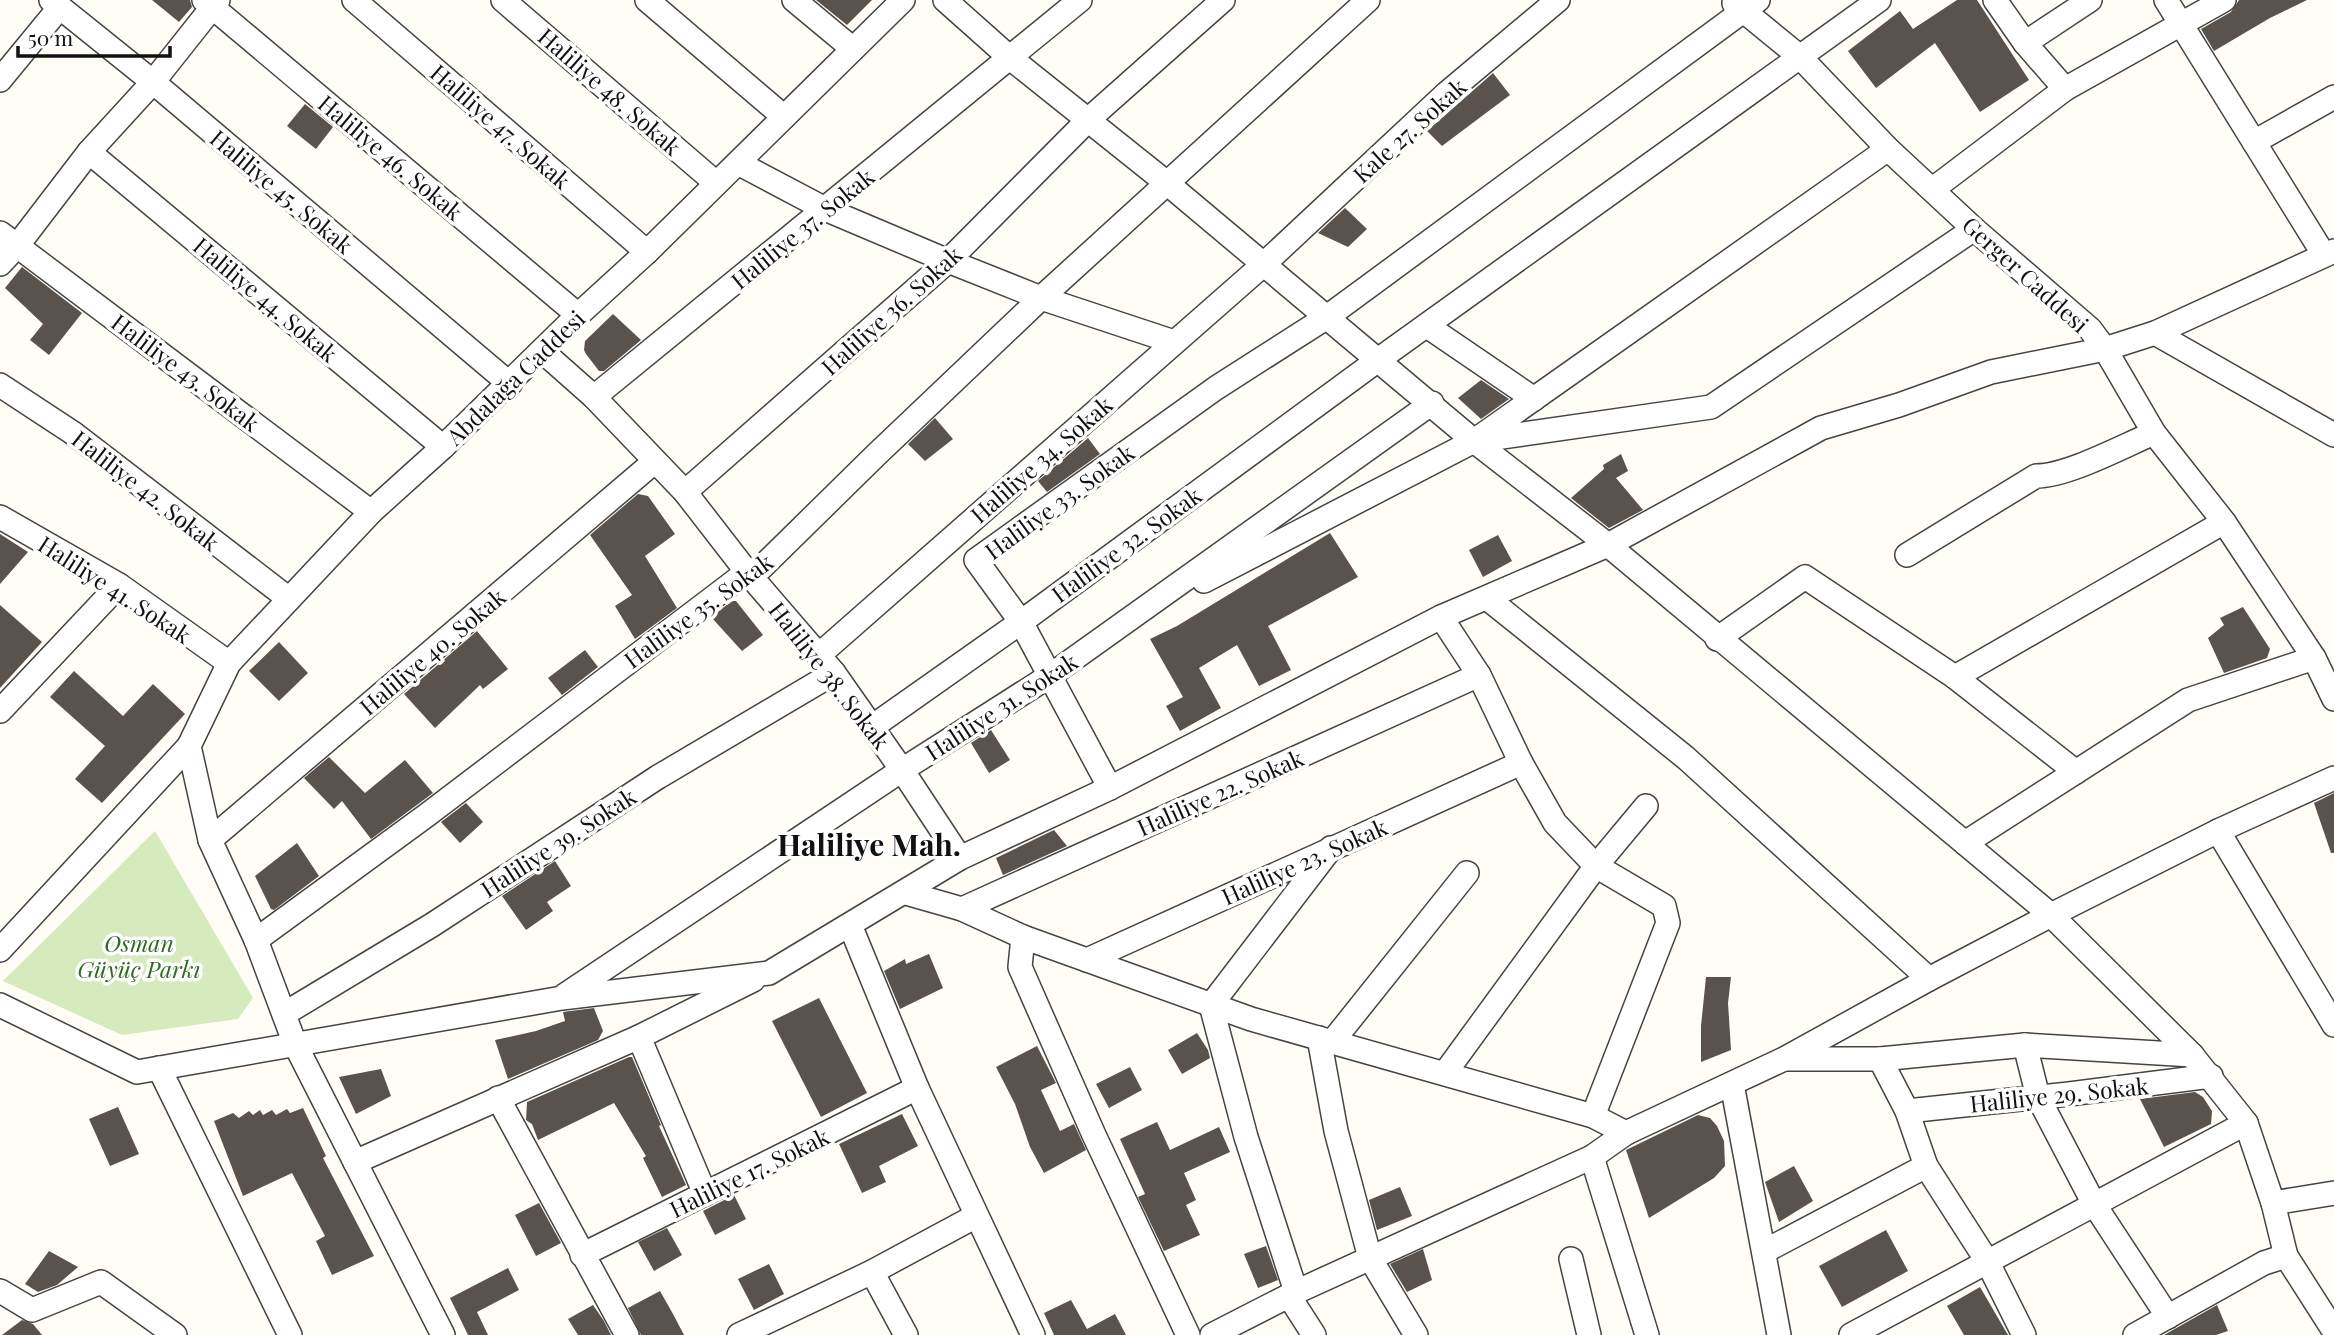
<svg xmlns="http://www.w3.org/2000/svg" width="2334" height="1335" font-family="'Playfair Display',serif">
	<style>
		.green { fill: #d5ebbd }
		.building { fill: #5a524d }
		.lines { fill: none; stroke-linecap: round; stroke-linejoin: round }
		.minor-casing { stroke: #444; stroke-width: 26 }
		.minor { stroke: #fff; stroke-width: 23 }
		.labels { text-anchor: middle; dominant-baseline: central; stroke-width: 7; stroke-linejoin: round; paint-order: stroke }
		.street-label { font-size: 23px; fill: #111; stroke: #fff }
		.park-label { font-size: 23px; font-style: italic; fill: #2f6b1f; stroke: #fff }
		.district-label { font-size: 30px; font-weight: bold; fill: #111; stroke: #fff }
	</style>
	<rect width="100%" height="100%" fill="#fffdf5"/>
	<path class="green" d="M 155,831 L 253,998 L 238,1019 L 122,1035 L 3,981 Z"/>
	<g class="building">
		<path d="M 152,0 L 190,0 L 192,7 L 179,22 Z"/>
		<path d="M 816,0 L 872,0 L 847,25 Z"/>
		<path d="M 1957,0 L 1977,0 L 2029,80 L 1980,112 L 1935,43 L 1876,88 L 1848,51 L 1900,11 L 1913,29 Z"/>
		<path d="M 2239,0 L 2307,0 L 2270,18 L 2214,51 L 2201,29 L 2231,12 Z"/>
		<path d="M 1493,73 L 1510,95 L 1442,146 L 1427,131 Z"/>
		<path d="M 305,104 L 333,127 L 316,149 L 287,126 Z"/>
		<path d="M 1345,208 L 1367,229 L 1348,247 L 1318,233 Z"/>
		<path d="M 22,267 L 82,313 L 49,355 L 30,340 L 43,324 L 5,288 Z"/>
		<path d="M 613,314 L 641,340 L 604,371 L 599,371 L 586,354 L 584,350 L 585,341 Z"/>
		<path d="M 1481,380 L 1509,399 L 1481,419 L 1458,398 Z"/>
		<path d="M 935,418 L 953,439 L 925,461 L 908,444 Z"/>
		<path d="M 1088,438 L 1100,454 L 1047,492 L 1038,481 Z"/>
		<path d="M 1621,454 L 1628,471 L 1616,478 L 1643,510 L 1609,528 L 1571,498 L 1604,469 L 1603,465 Z"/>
		<path d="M 638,494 L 648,496 L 675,534 L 645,556 L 677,608 L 635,639 L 615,606 L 632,595 L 590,535 Z"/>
		<path d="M 1330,533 L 1358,577 L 1268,626 L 1291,670 L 1259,686 L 1237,645 L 1199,668 L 1221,708 L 1180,731 L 1166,706 L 1183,697 L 1150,639 L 1177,626 Z"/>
		<path d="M 0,534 L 28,552 L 0,584 Z"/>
		<path d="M 1498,535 L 1512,561 L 1483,577 L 1469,550 Z"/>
		<path d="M 732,601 L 736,601 L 763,635 L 742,651 L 711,617 Z"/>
		<path d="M 0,605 L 42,642 L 0,688 Z"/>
		<path d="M 2243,607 L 2270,649 L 2267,658 L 2224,673 L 2208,638 L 2224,625 L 2220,618 Z"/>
		<path d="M 477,631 L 508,669 L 483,689 L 480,685 L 435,728 L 404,694 Z"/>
		<path d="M 279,642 L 308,673 L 279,701 L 249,671 Z"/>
		<path d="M 585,650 L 598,667 L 562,695 L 548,678 Z"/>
		<path d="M 74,671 L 123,716 L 153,684 L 185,714 L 102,803 L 75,779 L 105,746 L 50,697 Z"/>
		<path d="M 991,730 L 1010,760 L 989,773 L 971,743 Z"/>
		<path d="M 329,757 L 365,793 L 405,760 L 433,793 L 371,839 L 342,801 L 334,809 L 304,778 Z"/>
		<path d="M 2334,793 L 2334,853 L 2331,853 L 2314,803 Z"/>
		<path d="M 466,803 L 483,822 L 460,843 L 441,822 Z"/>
		<path d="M 1054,830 L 1067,846 L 1003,875 L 996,858 Z"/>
		<path d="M 297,843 L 319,876 L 274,910 L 271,909 L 255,876 Z"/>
		<path d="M 555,861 L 571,886 L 547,902 L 553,911 L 526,930 L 502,896 Z"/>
		<path d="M 929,954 L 943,988 L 900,1009 L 884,971 L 905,959 L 906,964 Z"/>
		<path d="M 1706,977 L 1731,977 L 1728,1003 L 1731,1050 L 1701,1062 L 1701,1026 Z"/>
		<path d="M 819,998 L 867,1093 L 821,1117 L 772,1021 Z"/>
		<path d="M 594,1008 L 603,1031 L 598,1040 L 508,1079 L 495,1040 L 536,1031 L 565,1021 L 563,1012 Z"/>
		<path d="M 1197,1033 L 1208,1050 L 1210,1058 L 1182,1074 L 1168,1050 Z"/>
		<path d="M 1037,1046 L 1056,1083 L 1041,1090 L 1060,1131 L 1074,1124 L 1086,1150 L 1044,1173 L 1030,1147 L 1015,1104 L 996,1067 Z"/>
		<path d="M 629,1057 L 632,1057 L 661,1125 L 659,1126 L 686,1185 L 662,1197 L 643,1158 L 646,1156 L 614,1103 L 538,1140 L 532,1124 L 526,1120 L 527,1102 Z"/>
		<path d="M 1130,1067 L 1142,1090 L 1109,1108 L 1096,1084 Z"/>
		<path d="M 381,1069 L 391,1096 L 356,1114 L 339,1077 Z"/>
		<path d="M 2195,1092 L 2203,1097 L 2212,1111 L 2211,1124 L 2164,1147 L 2140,1099 Z"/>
		<path d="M 118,1107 L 139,1154 L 110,1166 L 89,1119 Z"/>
		<path d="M 303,1108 L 326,1156 L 323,1158 L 374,1256 L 332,1275 L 316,1241 L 325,1236 L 292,1173 L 243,1196 L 214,1121 L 233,1113 L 239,1118 L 249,1111 L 253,1115 L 260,1110 L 263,1115 L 272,1110 L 276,1115 L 287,1109 L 290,1113 Z"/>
		<path d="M 902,1114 L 918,1146 L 879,1166 L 886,1182 L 862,1193 L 839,1144 Z"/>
		<path d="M 1698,1115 L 1710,1118 L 1717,1126 L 1724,1141 L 1725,1166 L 1714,1178 L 1649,1218 L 1626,1150 Z"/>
		<path d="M 1157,1122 L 1170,1150 L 1219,1127 L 1230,1152 L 1184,1173 L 1196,1200 L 1186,1205 L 1200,1235 L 1164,1251 L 1138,1197 L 1145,1194 L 1120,1139 Z"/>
		<path d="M 1794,1166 L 1813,1201 L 1779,1222 L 1765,1182 Z"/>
		<path d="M 1400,1187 L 1412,1216 L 1377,1230 L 1369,1200 Z"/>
		<path d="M 734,1195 L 746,1219 L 715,1235 L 703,1211 Z"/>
		<path d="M 539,1203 L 561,1243 L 536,1256 L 515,1215 Z"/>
		<path d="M 667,1228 L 682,1255 L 654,1271 L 638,1242 Z"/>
		<path d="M 1886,1230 L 1908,1271 L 1842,1307 L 1819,1266 Z"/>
		<path d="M 1266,1246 L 1278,1280 L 1258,1288 L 1244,1254 Z"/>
		<path d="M 1423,1249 L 1432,1280 L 1407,1292 L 1390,1264 Z"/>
		<path d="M 49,1251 L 78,1267 L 57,1285 L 38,1292 L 25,1284 Z"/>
		<path d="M 769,1264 L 784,1294 L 754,1310 L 738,1279 Z"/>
		<path d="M 508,1268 L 519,1290 L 477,1312 L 488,1335 L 468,1335 L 450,1298 Z"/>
		<path d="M 1980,1287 L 2008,1335 L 1964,1335 L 1947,1306 Z"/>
		<path d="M 660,1291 L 673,1314 L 684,1335 L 641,1335 L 628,1308 Z"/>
		<path d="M 1071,1300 L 1087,1329 L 1115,1314 L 1126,1335 L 1054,1335 L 1044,1313 Z"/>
		<path d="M 593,1305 L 604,1321 L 611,1335 L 578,1335 L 568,1319 Z"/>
		<path d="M 2217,1305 L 2228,1331 L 2216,1335 L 2164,1335 Z"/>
		<path d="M 22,1320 L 33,1324 L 42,1335 L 2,1335 Z"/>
	</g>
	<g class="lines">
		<defs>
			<g id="minor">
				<path d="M 51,0 L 153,82 L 510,384"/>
				<path d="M 204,0 L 578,315"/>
				<path d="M 354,0 L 647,252"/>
				<path d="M 503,0 L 716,183"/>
				<path d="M 647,0 L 784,117"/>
				<path d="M 794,0 L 853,49"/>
				<path d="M 945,0 L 1009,57 L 1168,184 L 1474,441 L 1608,545 L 2051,915 L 2192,1055 L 2246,1123 L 2273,1203 L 2286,1256 L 2334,1331"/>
				<path d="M 1995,0 L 2025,43 L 2065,89"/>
				<path d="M 2166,0 L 2324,255"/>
				<path d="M 1734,3 L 1800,57 L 1888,149 L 1974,229 L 2090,329 L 2105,349 L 2154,433 L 2224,522 L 2314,658 L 2334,699"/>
				<path d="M 2025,43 L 2090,0"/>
				<path d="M 0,80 L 60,7"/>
				<path d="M 2254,142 L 2334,97"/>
				<path d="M 89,152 L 443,447"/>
				<path d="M 738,163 L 825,209 L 948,261 L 1041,298 L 1174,342"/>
				<path d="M 1933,189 L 2065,89 L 2224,0"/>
				<path d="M 0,233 L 371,512"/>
				<path d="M 0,264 L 17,246 L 89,152 L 153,82 L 218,0"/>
				<path d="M 1427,326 L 1534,399"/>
				<path d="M 2155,333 L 2334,435"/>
				<path d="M 542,351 L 594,397 L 685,492 L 747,572 L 834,673 L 902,770 L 960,858"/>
				<path d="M 0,385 L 73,433 L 289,599"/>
				<path d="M 594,397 L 1080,0"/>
				<path d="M 1481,440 L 1711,407 L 1974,229"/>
				<path d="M 685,492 L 948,261 L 1089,119 L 1223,0"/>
				<path d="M 0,517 L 119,585 L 229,663"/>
				<path d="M 1907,555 L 2036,476 C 2068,476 2123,446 2154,433"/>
				<path d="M 1204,581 L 1474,441 L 1888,149"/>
				<path d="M 1487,598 L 1686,758 L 1929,979"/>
				<path d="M 1441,617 L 1479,675 L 1521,763 L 1555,823 L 1596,866 L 1664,906 L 1668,923 L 1593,1116"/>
				<path d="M 1717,639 L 1805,577 L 1955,677 L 2076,772"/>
				<path d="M 819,655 L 1264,264 L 1447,93 L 1558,0"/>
				<path d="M 1955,677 L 2224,522"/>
				<path d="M 0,711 L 119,585"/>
				<path d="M 872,727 L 1021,622 L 1378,360 L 1879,0"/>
				<path d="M 1110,788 L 1021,622 L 976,560 L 1216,388 L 1327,317 L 1758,0"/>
				<path d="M 2218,831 L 2334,1025"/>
				<path d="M 210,840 L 654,462"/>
				<path d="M 1965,843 L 2188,700 L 2314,658"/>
				<path d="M 906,893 L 962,909 L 1023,937 L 1251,1019 L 1593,1116 L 1626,1133"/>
				<path d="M 962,909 L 1479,675"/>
				<path d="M 850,925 L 917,1088 L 1033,1335"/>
				<path d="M 1023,937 L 1020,967 L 1094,1135 L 1188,1335"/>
				<path d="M 256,940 L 427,815 L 747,572 L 761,568 L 876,455 L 1041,298 L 1368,0"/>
				<path d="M 0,950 L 189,746"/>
				<path d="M 1087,960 L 1521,763"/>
				<path d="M 565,995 L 902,770 L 1051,675 L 1432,403"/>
				<path d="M 0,1005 L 137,1072 L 562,998 L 769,973 L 960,858 L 1110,788 L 1441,617 L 1608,545 L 1821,428 L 1899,405 L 1991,372 L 2105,349 L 2155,333 L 2334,251"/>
				<path d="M 284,1014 L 432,925 L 658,777 L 834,673"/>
				<path d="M 639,1037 L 705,1194"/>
				<path d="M 1319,1038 L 1336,1131 L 1370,1258 L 1416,1335"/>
				<path d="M 1332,1042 L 1467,873"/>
				<path d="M 2025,1045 L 2038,1097 L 2094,1204 L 2168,1317"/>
				<path d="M 1787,1059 L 1880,1059 L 2025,1045 L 2192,1055"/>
				<path d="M 159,1068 L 290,1335"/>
				<path d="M 1445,1073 L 1596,866 L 1646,806"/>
				<path d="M 1732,1084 L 1779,1335"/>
				<path d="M 498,1098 L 627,1335"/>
				<path d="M 1907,1111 L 2069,1094 L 2211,1076"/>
				<path d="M 1592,1157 L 1647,1335"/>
				<path d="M 355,1162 L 639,1037 L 753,980"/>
				<path d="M 1926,1166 L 1987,1261 L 2024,1335"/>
				<path d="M 2273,1203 L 2334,1193"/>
				<path d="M 1765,1251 L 1926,1166 L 1907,1111 L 1880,1059"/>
				<path d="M 582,1255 L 917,1088"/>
				<path d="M 1571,1259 L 1589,1335"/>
				<path d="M 872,1272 L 906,1335"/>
				<path d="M 0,1291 L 32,1310 L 101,1282 L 175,1335"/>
				<path d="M 1296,1292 L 1246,1137 L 1211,1005 L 1331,848"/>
				<path d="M 1289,1296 L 1314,1335"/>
				<path d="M 443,1335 L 295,1044 L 256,940 L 210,840 L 189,746 L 229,663 L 371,512 L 443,447 L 578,315 L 647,252 L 903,0"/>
				<path d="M 739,1335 L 872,1272 L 976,1216"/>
				<path d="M 1212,1335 L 1296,1292 L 1592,1157 L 1626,1133 L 1784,1059 L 1929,979 L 2051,915 L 2218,831 L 2334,778"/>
				<path d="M 1851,1335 L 2246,1123"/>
				<path d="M 2135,1335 L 2264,1263 L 2286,1256"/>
			</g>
		</defs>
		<use href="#minor" class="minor-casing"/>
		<use href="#minor" class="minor"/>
	</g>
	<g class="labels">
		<g class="street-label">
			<text transform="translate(610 91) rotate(41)">Haliliye 48. Sokak</text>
			<text transform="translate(501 126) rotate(41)">Haliliye 47. Sokak</text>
			<text transform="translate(1409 130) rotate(-42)">Kale 27. Sokak</text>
			<text transform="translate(391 157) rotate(40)">Haliliye 46. Sokak</text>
			<text transform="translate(282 191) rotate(40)">Haliliye 45. Sokak</text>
			<text transform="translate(802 228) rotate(-39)">Haliliye 37. Sokak</text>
			<text transform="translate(2026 274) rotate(42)">Gerger Caddesi</text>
			<text transform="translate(266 299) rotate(40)">Haliliye 44. Sokak</text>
			<text transform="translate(891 310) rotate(-42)">Haliliye 36. Sokak</text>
			<text transform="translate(186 372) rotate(37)">Haliliye 43. Sokak</text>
			<text transform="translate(515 377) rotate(-44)">Abdalağa Caddesi</text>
			<text transform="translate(1041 459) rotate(-41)">Haliliye 34. Sokak</text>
			<text transform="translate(146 490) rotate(38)">Haliliye 42. Sokak</text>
			<text transform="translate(1059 501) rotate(-36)">Haliliye 33. Sokak</text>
			<text transform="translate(1126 544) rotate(-36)">Haliliye 32. Sokak</text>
			<text transform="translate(115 589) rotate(33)">Haliliye 41. Sokak</text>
			<text transform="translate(698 610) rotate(-36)">Haliliye 35. Sokak</text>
			<text transform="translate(432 651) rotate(-40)">Haliliye 40. Sokak</text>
			<text transform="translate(830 675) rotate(52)">Haliliye 38. Sokak</text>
			<text transform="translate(1001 706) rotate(-33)">Haliliye 31. Sokak</text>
			<text transform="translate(1220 792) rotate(-24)">Haliliye 22. Sokak</text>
			<text transform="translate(558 842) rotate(-33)">Haliliye 39. Sokak</text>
			<text transform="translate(1304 861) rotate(-24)">Haliliye 23. Sokak</text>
			<text transform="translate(2059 1094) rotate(-6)">Haliliye 29. Sokak</text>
			<text transform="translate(749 1172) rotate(-26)">Haliliye 17. Sokak</text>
		</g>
		<g class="park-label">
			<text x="139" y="942">Osman<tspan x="139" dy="26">Güyüç Parkı</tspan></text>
		</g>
		<g class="district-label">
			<text x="869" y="844">Haliliye Mah.</text>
		</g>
	</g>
	<path d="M18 46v10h152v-10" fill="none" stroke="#111111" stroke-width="3.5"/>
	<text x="28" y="46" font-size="21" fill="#111111" stroke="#ffffff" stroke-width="5" paint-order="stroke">50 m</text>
</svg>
